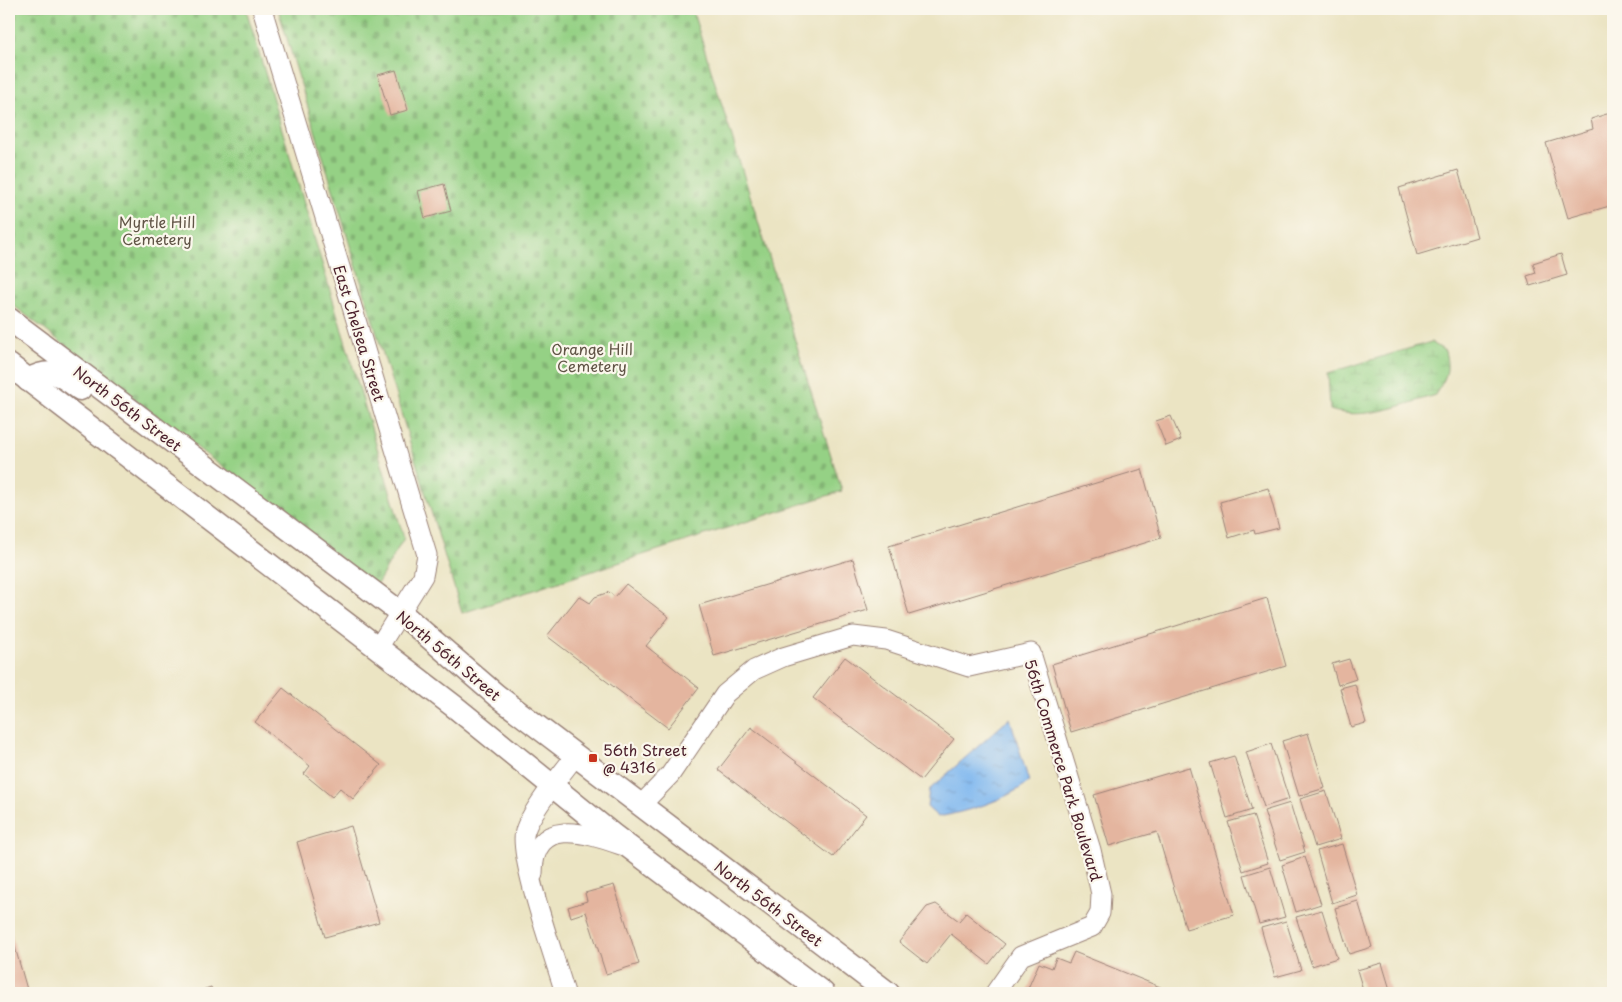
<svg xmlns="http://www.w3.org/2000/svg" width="1622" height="1002" font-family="'Playpen Sans',sans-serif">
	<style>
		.wetland { fill: url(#wetland-marsh); stroke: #707858 }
		.cemetery { fill: url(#cemetery-stones); stroke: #707858 }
		.water { fill: url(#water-ripples); stroke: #646b8d }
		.building { fill: #e4b59f }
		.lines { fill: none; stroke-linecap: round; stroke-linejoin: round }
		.minor-casing { stroke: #9a8277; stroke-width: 21 }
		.major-casing { stroke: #9a8277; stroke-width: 25 }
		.minor { stroke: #fff; stroke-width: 19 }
		.major { stroke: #fff; stroke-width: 22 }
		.poi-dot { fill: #c8321e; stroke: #fbf7ec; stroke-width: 2 }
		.labels { text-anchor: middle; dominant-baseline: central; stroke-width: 4.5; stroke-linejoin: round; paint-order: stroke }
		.park-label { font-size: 15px; fill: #605446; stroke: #fbf7ec }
		.street-label { font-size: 15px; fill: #4a1f2b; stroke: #fbf7ec }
		.poi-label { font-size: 15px; fill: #4a1f2b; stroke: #fbf7ec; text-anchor: start }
	</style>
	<defs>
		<pattern id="wetland-marsh" width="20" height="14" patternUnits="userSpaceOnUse" patternTransform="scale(1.25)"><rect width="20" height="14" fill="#95d185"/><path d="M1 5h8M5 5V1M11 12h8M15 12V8" fill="none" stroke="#82b373"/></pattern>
		<pattern id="cemetery-stones" width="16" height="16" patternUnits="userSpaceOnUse" patternTransform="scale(1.25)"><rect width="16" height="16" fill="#95d185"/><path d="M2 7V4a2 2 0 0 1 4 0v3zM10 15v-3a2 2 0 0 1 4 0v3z" fill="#82b373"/></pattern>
		<pattern id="water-ripples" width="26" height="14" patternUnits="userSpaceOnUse" patternTransform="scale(1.25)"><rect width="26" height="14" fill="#7fb7ef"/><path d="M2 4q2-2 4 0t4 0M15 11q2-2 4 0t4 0" fill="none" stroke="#6a94c2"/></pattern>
	</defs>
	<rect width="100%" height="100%" fill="#fbf7ec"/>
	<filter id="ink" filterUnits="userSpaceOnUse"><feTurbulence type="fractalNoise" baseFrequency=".02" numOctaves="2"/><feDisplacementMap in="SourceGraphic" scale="10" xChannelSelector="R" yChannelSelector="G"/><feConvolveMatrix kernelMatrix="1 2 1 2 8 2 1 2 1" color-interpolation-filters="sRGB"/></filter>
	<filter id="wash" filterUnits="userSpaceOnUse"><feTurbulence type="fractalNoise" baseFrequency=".0096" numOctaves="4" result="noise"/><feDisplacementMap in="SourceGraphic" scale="20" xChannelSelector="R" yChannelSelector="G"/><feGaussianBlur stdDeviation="1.12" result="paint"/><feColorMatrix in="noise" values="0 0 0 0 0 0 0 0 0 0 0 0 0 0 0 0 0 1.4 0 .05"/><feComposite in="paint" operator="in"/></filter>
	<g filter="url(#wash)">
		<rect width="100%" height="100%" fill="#ebe4c3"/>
		<path class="wetland" d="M 1431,342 L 1445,351 C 1450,373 1446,377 1435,395 C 1403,405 1363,421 1330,410 L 1328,373 Z"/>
		<g class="cemetery">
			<path d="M 9,9 L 246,9 L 404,538 L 376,586 L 9,302 Z"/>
			<path d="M 278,9 L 692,9 L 842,491 L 462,613 Z"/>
		</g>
		<path class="water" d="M 1010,718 L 1029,782 C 1004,801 969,811 938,817 L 927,807 L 929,790 Z"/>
		<g id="blocks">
			<g class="building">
				<path d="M 396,70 L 408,110 L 390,115 L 378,75 Z"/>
				<path d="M 1613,112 L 1613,205 L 1568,218 L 1546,143 L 1593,129 L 1591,119 Z"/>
				<path d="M 1458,170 L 1477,237 L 1417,255 L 1399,188 Z"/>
				<path d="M 444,184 L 451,211 L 425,218 L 418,191 Z"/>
				<path d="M 1561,254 L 1567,275 L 1530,286 L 1527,276 L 1536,273 L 1533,263 Z"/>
				<path d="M 1171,416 L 1181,440 L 1166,446 L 1156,421 Z"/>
				<path d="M 1142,469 L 1161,538 L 909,615 L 889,546 Z"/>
				<path d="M 1268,488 L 1279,528 L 1255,534 L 1254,530 L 1229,538 L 1220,502 Z"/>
				<path d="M 853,559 L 868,610 L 714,656 L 699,605 Z"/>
				<path d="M 626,584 L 669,617 L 646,646 L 699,688 L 668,728 L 547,636 L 579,596 L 590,603 L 595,597 L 609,592 L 615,597 Z"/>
				<path d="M 1267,598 L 1286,666 L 1071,732 L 1052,664 Z"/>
				<path d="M 845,657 L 954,739 L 921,780 L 813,698 Z"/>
				<path d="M 1349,659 L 1356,679 L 1338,685 L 1332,664 Z"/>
				<path d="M 1355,684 L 1366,723 L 1351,727 L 1340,688 Z"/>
				<path d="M 283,688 L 381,765 L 353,799 L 340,788 L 332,797 L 304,774 L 310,766 L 255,722 Z"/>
				<path d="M 751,727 L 866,815 L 833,857 L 718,770 Z"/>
				<path d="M 1308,733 L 1325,788 L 1299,796 L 1282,741 Z"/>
				<path d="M 1271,744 L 1289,799 L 1264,807 L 1246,752 Z"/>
				<path d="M 1234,756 L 1252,810 L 1227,818 L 1210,763 Z"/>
				<path d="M 1189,767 L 1234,915 L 1186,929 L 1157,832 L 1109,846 L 1094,795 Z"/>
				<path d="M 1326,791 L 1341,839 L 1315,847 L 1300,799 Z"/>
				<path d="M 1290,803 L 1305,852 L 1280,860 L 1264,811 Z"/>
				<path d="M 1253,815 L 1268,863 L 1243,871 L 1228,822 Z"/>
				<path d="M 351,826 L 379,922 L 325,937 L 297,842 Z"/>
				<path d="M 1342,844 L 1357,895 L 1332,903 L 1317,851 Z"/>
				<path d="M 1305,857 L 1321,904 L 1296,912 L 1282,865 Z"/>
				<path d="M 1270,867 L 1285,917 L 1259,924 L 1244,875 Z"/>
				<path d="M 614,885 L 639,964 L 606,974 L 586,912 L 571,917 L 568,907 L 587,901 L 585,893 Z"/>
				<path d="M 1358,901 L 1372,947 L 1349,954 L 1335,908 Z"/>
				<path d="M 936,904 L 959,921 L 966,913 L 1005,944 L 989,964 L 951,934 L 927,964 L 899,942 L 927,907 Z"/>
				<path d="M 1322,910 L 1337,958 L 1312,966 L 1296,917 Z"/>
				<path d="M 1286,921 L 1301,970 L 1275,977 L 1261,928 Z"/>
				<path d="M 9,926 L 28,993 L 9,993 Z"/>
				<path d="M 1074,952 L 1175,993 L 1026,993 L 1039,963 L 1052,968 L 1056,958 L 1069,963 Z"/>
				<path d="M 1382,963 L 1391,993 L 1364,993 L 1357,970 Z"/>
				<path d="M 211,987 L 213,993 L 193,993 Z"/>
			</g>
		</g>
	</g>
	<g filter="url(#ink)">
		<use href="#blocks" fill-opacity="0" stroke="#9a8277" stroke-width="1"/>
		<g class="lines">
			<defs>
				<g id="minor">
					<path d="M 262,9 L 427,555 L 423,576 L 378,648"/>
					<path d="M 641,805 L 670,775 L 725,694 L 754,670 L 783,657 L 853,636 L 886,640 L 969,667 L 1031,653 L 1091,850 L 1101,894 L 1100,913 L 1092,927 L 1021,956 L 995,993"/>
					<path d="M 533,874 C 533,815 586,833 621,845"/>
					<path d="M 565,993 C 557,964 517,854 525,831 C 531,811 562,773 576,755"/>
				</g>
				<g id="major">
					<path d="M 9,319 L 401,613 L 496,695 L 888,993"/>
					<path d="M 9,365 L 455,707 L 613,835 L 823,993"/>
					<path d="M 28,380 C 51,367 60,374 80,389"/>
				</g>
			</defs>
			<use href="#minor" class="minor-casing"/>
			<use href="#major" class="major-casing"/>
			<use href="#minor" class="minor"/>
			<use href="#major" class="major"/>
		</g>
	</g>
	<rect class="poi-dot" x="588" y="753" width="10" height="10" rx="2.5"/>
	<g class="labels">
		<g class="park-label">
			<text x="157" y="221">Myrtle Hill<tspan x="157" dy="17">Cemetery</tspan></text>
			<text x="592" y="348">Orange Hill<tspan x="592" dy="17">Cemetery</tspan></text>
		</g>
		<g class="street-label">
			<text transform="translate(360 333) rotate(73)">East Chelsea Street</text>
			<text transform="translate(128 408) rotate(37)">North 56th Street</text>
			<text transform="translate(449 655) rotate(40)">North 56th Street</text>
			<text transform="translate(1064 770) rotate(73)">56th Commerce Park Boulevard</text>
			<text transform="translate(769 903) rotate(37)">North 56th Street</text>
		</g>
		<g class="poi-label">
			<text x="603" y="749">56th Street<tspan x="603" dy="17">@ 4316</tspan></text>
		</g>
	</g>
	<rect width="1622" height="1002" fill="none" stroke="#fbf7ec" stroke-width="30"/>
</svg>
